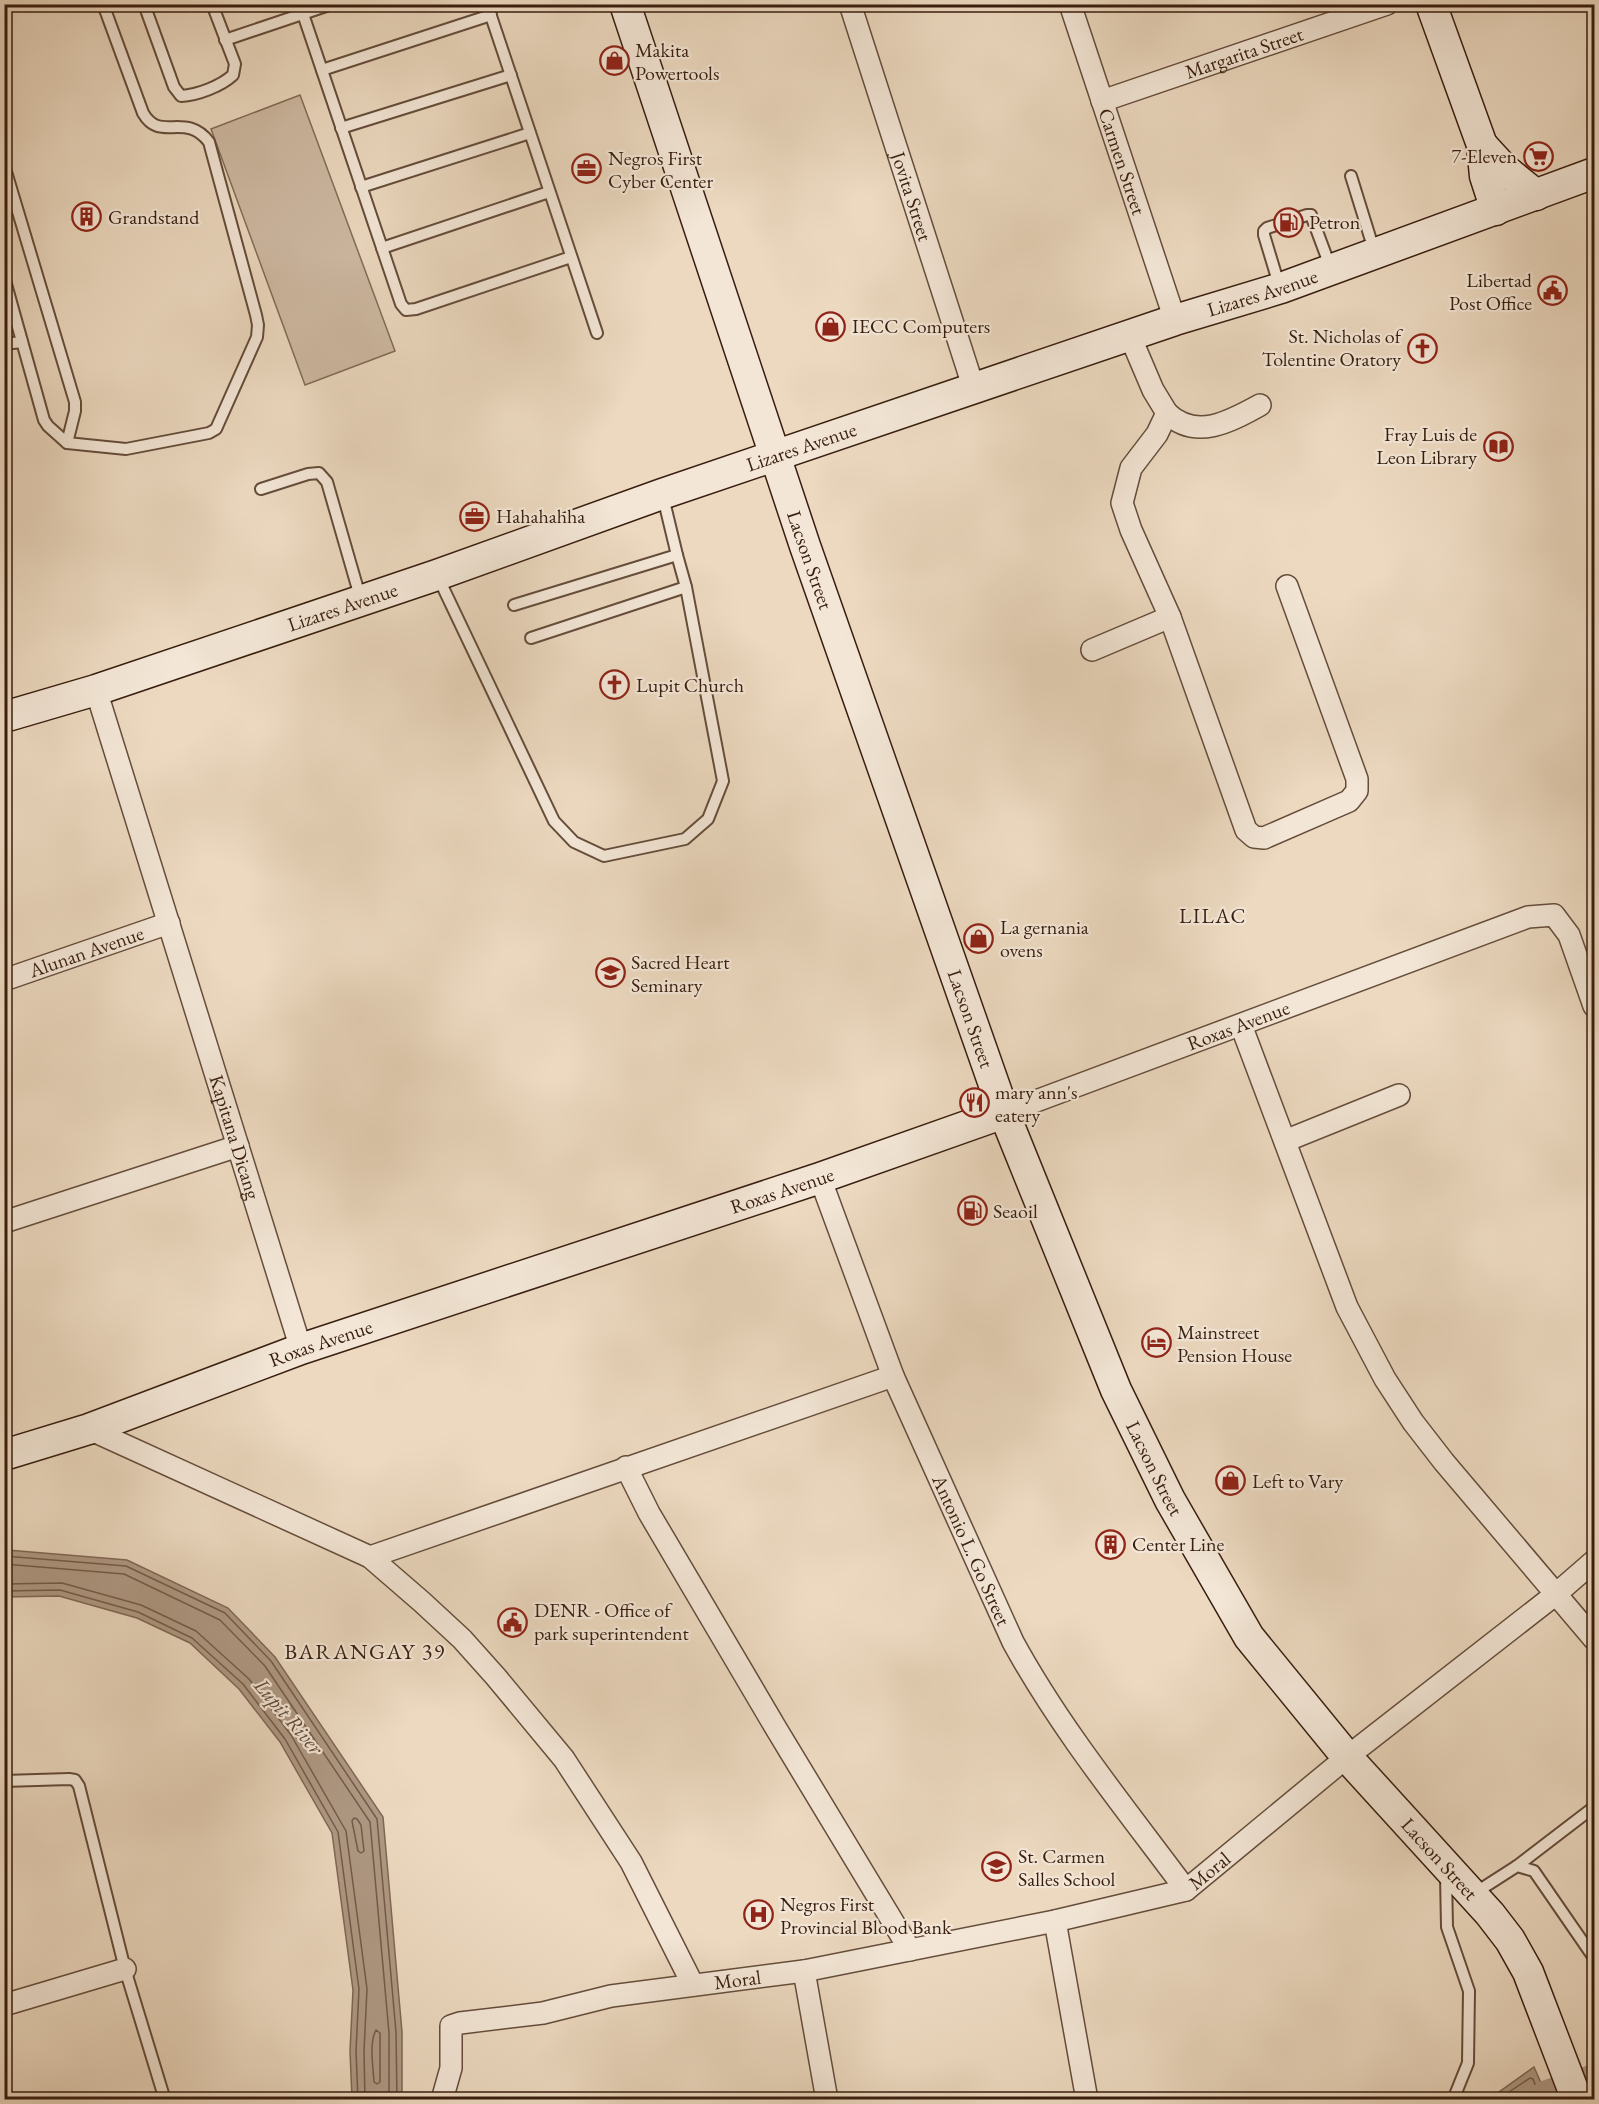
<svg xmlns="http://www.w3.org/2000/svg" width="1599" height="2104" font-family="'EB Garamond',serif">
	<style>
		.green { fill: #cdb9a2; stroke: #826c58; stroke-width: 1.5 }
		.water { fill: #af9984; stroke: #7f6855; stroke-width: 1.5 }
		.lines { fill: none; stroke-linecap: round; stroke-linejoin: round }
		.shore { stroke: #745c4a; stroke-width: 1.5 }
		.river { stroke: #af9984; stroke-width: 34 }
		.lane-casing { stroke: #654d3b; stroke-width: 14 }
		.street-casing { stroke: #654d3b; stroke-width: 24 }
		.secondary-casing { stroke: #381e0f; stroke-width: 33 }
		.lane { stroke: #f3e6d6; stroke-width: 10 }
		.street { stroke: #f3e6d6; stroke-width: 21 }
		.secondary { stroke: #f3e6d6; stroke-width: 30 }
		.labels { text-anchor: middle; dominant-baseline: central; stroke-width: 4.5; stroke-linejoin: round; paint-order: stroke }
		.poi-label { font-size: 20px; fill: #381e0f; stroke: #f3e6d6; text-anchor: start }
		.street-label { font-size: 20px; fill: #381e0f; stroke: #f3e6d6 }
		.neighbourhood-label { font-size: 21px; letter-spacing: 1.5px; fill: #381e0f; stroke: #f3e6d6 }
		.water-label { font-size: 21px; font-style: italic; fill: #624938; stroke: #f3e6d6 }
		.quarter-label { font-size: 22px; letter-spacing: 1.5px; fill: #381e0f; stroke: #f3e6d6 }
	</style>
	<rect width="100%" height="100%" fill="#ecd9c0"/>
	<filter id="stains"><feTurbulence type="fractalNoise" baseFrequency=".00333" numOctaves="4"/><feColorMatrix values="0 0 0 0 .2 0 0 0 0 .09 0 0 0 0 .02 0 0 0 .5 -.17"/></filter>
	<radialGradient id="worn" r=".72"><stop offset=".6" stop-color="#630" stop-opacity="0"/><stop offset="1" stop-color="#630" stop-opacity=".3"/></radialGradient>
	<path class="green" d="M 300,95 L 395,351 L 305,385 L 211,129 Z"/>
	<g class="water">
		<path d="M 7,1550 L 127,1560 L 228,1608 L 275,1657 L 383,1817 L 402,2032 L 402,2099 L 352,2099 L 350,2051 L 353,1990 L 332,1833 L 280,1742 L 239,1689 L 190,1643 L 137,1618 L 59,1596 L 5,1597 L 4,1551 Z"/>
		<path d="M 1534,2067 L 1548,2099 L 1499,2099 L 1499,2092 Z"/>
	</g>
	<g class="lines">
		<g class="shore">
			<path d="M 4,1556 L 126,1566 L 225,1613 L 271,1661 L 377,1819 L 396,2032 L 397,2100"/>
			<path d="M 4,1564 L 124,1574 L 220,1620 L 265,1666 L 370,1822 L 389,2033 L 389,2100"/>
			<path d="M 4,1584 L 62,1583 L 141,1605 L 196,1631 L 249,1679 L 291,1735 L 346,1831 L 367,1989 L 364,2051 L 365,2100"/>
			<path d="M 4,1591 L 60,1590 L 138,1612 L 192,1638 L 243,1684 L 285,1739 L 338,1832 L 359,1989 L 356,2051 L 358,2100"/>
			<path d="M 354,1818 L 357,1819 L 361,1825 L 364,1851 L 361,1853 L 358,1851 L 352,1821 Z"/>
			<path d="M 376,2030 L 380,2033 L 380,2082 L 377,2084 L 374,2082 C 373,2066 369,2043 376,2030 Z"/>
			<path d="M 1505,2100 L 1506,2094 L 1530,2078 L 1533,2079 L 1541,2100"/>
		</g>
		<path class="river" d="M 1546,2100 L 1547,2097 L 1594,2081"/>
		<defs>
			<g id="lane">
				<path d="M 144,4 L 174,87 L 181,96 C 198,95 221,86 233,75 L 235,64 L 212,4"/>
				<path d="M 487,4 L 597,333"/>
				<path d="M 303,14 L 401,304 L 406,310 L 416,309 L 571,257"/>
				<path d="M 225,40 L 332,4"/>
				<path d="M 322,70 L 491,15"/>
				<path d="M 341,128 L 511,75"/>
				<path d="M 4,165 L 75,402 L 75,411 L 67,443"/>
				<path d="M 1351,176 L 1374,250"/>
				<path d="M 361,187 L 530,133"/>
				<path d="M 382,248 L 549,192"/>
				<path d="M 4,277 L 44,420 L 48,426 L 67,443 L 126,449 L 209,433 L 216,429 L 257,337 L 258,325 L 256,315 L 209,142 C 185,111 160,143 143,113 L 103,4"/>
				<path d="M 1280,288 L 1264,235 L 1264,231 L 1267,228 L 1307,215 L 1311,215 L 1330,266"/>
				<path d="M 4,344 L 22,342"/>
				<path d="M 261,489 L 308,474 L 319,473 L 327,482 L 361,600"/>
				<path d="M 438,577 L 554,821 L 574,842 L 604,856 L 685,839 L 708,819 L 723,781 L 686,587"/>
				<path d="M 514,605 L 677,555 L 663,497"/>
				<path d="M 531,638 L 686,587 L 677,555"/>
				<path d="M 4,1781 L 69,1779 L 75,1780 L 79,1786 L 125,1969 L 165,2100"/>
				<path d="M 1517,1866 L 1594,1807"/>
				<path d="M 1446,1876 L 1447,1927 L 1469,1991 L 1468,2063 L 1453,2100"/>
				<path d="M 1475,1893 L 1517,1866 L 1534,1871 L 1594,1958"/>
			</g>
			<g id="street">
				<path id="s1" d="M 850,4 L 974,389"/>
				<path id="s2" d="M 1070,4 L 1175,320"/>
				<path id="s3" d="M 1102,101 L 1387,4"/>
				<path d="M 1130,336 L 1153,390 L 1167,413 L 1157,434 L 1131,468 L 1122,503 L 1131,530 L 1170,617 L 1246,830 L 1254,837 L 1264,838 L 1349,801 L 1357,791 L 1357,779 L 1287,586"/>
				<path d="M 1167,413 C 1196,441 1231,421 1260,405"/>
				<path d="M 1092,650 L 1170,617"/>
				<path id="s4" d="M 96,690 L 301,1349"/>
				<path id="s5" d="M 4,980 L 169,923"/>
				<path d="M 1241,1025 L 1347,1307 L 1385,1379 L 1413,1422 L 1444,1462 L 1594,1639"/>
				<path id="s6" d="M 1004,1113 L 1528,917 L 1554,915 L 1569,935 L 1594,1006"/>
				<path d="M 1285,1141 L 1399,1095"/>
				<path id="s7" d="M 820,1178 L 893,1376 L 1013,1642 C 1061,1730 1126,1809 1186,1890"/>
				<path d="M 4,1222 L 238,1146"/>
				<path d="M 89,1429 L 370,1557 L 422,1602 L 462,1639 L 496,1677 L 564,1759 L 631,1862 L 693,1985"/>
				<path d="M 626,1467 L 649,1513 L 777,1730 L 910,1950"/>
				<path d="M 370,1557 L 893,1376"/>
				<path d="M 1055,1921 L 1087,2100"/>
				<path d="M 804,1971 L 827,2100"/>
				<path d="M 4,2005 L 125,1969"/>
				<path id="s8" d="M 442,2100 L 451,2068 L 451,2026 L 460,2023 L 543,2013 L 611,1996 L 804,1971 L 1055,1921 L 1186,1890 L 1347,1757 L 1556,1594 L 1594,1561"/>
			</g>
			<g id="secondary">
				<path id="s9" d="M 625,4 L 805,546 L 1004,1113 L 1116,1390 L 1170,1500 L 1249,1637 L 1347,1757 L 1490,1914 L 1510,1940 L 1528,1972 L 1577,2100"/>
				<path d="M 1431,4 L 1482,145 L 1485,176 L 1496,210"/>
				<path d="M 1482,145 L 1504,169 L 1536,195"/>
				<path id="s10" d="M 4,717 L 96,690 L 437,575 L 662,494 L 1175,320 L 1281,288 L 1594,173"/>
				<path id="s11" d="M 4,1455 L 89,1429 L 301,1349 L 820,1178 L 1004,1113"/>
			</g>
		</defs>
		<use href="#lane" class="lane-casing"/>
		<use href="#street" class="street-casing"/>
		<use href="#secondary" class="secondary-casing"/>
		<use href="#lane" class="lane"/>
		<use href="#street" class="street"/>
		<use href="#secondary" class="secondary"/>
	</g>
	<defs>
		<symbol id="shop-ring" viewBox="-11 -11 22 22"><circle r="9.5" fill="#f3e6d6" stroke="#8f2418" stroke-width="1.5"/><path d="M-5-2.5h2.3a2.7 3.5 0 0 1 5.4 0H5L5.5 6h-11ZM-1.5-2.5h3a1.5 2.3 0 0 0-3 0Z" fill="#8f2418"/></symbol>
		<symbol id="supermarket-ring" viewBox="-11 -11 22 22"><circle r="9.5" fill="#f3e6d6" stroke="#8f2418" stroke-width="1.5"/><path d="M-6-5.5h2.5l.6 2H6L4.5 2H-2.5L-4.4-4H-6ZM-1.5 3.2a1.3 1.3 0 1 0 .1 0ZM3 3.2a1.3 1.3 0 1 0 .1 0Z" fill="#8f2418"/></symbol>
		<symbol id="office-ring" viewBox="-11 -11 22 22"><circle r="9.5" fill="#f3e6d6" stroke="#8f2418" stroke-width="1.5"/><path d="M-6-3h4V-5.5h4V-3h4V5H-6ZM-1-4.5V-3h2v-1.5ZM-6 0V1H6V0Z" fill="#8f2418"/></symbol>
		<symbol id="building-ring" viewBox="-11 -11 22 22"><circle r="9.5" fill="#f3e6d6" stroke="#8f2418" stroke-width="1.5"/><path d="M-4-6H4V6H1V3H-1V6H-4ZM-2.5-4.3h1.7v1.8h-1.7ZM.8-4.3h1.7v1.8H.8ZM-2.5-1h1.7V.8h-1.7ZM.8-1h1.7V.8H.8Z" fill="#8f2418"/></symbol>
		<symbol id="fuel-ring" viewBox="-11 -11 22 22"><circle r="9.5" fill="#f3e6d6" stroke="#8f2418" stroke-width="1.5"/><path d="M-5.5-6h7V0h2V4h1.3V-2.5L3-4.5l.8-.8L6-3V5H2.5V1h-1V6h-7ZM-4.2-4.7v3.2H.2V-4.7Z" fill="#8f2418"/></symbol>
		<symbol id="civic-ring" viewBox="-11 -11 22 22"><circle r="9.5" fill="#f3e6d6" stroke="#8f2418" stroke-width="1.5"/><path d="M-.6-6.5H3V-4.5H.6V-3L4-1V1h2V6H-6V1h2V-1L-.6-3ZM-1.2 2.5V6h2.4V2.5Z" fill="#8f2418"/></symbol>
		<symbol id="church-ring" viewBox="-11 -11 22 22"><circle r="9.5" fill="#f3e6d6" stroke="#8f2418" stroke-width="1.5"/><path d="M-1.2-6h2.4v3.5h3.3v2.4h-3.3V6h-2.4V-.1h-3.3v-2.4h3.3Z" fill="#8f2418"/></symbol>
		<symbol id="library-ring" viewBox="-11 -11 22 22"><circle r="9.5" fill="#f3e6d6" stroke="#8f2418" stroke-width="1.5"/><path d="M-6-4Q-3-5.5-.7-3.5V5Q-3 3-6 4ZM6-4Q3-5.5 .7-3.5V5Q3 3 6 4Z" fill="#8f2418"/></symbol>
		<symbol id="university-ring" viewBox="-11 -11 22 22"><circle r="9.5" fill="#f3e6d6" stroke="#8f2418" stroke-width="1.5"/><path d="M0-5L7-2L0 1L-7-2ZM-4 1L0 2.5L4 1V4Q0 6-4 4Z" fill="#8f2418"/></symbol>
		<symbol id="restaurant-ring" viewBox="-11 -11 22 22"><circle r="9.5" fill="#f3e6d6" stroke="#8f2418" stroke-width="1.5"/><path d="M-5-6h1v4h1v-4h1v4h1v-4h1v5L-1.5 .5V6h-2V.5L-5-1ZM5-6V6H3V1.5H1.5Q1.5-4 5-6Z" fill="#8f2418"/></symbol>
		<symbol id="hotel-ring" viewBox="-11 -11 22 22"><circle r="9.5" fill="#f3e6d6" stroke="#8f2418" stroke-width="1.5"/><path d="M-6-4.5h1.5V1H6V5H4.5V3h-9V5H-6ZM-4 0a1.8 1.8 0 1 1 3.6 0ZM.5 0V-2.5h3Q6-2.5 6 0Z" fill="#8f2418"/></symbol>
		<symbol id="school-ring" viewBox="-11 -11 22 22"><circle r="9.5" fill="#f3e6d6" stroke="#8f2418" stroke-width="1.5"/><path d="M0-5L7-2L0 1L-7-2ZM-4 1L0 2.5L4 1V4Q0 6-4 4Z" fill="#8f2418"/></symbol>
		<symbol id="hospital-ring" viewBox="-11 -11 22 22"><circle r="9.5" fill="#f3e6d6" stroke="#8f2418" stroke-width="1.5"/><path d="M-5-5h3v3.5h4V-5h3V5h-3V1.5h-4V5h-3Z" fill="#8f2418"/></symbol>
	</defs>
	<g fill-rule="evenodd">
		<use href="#shop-ring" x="598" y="44" width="33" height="33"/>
		<use href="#supermarket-ring" x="1522" y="140" width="33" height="33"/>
		<use href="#office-ring" x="570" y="152" width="33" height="33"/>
		<use href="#building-ring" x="70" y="200" width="33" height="33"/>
		<use href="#fuel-ring" x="1272" y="206" width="33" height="33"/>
		<use href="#civic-ring" x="1536" y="274" width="33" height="33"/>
		<use href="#shop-ring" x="814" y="310" width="33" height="33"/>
		<use href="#church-ring" x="1406" y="332" width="33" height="33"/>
		<use href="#library-ring" x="1482" y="430" width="33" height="33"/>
		<use href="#office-ring" x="458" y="500" width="33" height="33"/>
		<use href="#church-ring" x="598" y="668" width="33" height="33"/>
		<use href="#shop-ring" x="962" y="922" width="33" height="33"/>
		<use href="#university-ring" x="594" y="956" width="33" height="33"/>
		<use href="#restaurant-ring" x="958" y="1086" width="33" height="33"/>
		<use href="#fuel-ring" x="956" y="1194" width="33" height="33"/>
		<use href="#hotel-ring" x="1140" y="1326" width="33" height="33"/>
		<use href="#shop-ring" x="1214" y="1464" width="33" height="33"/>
		<use href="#building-ring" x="1094" y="1528" width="33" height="33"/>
		<use href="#civic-ring" x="496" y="1606" width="33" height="33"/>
		<use href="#school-ring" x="980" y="1850" width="33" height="33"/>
		<use href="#hospital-ring" x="742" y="1898" width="33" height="33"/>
	</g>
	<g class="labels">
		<g class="poi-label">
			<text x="635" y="50">Makita<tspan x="635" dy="23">Powertools</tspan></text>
			<text x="1517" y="156" text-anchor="end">7-Eleven</text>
			<text x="608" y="158">Negros First<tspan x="608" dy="23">Cyber Center</tspan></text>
			<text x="108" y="217">Grandstand</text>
			<text x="1309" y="222">Petron</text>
			<text x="1532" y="280" text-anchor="end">Libertad<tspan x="1532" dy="23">Post Office</tspan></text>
			<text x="852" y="326">IECC Computers</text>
			<text x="1401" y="336" text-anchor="end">St. Nicholas of<tspan x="1401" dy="23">Tolentine Oratory</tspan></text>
			<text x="1477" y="434" text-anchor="end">Fray Luis de<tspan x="1477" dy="23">Leon Library</tspan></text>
			<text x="496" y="516">Hahahahha</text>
			<text x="636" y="685">Lupit Church</text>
			<text x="1000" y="927">La gernania<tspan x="1000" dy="23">ovens</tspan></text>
			<text x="631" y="962">Sacred Heart<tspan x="631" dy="23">Seminary</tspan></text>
			<text x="995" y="1092">mary ann's<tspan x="995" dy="23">eatery</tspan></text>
			<text x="993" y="1211">Seaoil</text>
			<text x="1177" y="1332">Mainstreet<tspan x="1177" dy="23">Pension House</tspan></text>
			<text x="1252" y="1481">Left to Vary</text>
			<text x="1132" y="1544">Center Line</text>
			<text x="534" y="1610">DENR - Office of<tspan x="534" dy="23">park superintendent</tspan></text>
			<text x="1018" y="1856">St. Carmen<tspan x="1018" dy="23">Salles School</tspan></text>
			<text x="780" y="1904">Negros First<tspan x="780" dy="23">Provincial Blood Bank</tspan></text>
		</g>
		<g class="street-label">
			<text stroke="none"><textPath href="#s3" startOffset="150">Margarita Street</textPath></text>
			<text stroke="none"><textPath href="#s2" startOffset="166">Carmen Street</textPath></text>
			<text stroke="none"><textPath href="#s1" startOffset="202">Jovita Street</textPath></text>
			<text stroke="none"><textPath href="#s10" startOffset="1328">Lizares Avenue</textPath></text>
			<text stroke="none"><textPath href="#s10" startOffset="842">Lizares Avenue</textPath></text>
			<text stroke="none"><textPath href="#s9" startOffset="586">Lacson Street</textPath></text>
			<text stroke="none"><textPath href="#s10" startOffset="356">Lizares Avenue</textPath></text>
			<text stroke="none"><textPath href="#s5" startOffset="87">Alunan Avenue</textPath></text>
			<text stroke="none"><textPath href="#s9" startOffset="1072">Lacson Street</textPath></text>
			<text stroke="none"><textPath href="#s6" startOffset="250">Roxas Avenue</textPath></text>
			<text stroke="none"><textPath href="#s4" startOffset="468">Kapitana Dicang</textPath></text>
			<text stroke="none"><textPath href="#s11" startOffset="822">Roxas Avenue</textPath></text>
			<text stroke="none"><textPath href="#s11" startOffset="336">Roxas Avenue</textPath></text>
			<text stroke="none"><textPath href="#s9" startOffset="1558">Lacson Street</textPath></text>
			<text stroke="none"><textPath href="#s7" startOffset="402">Antonio L. Go Street</textPath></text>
			<text stroke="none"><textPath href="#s9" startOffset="2044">Lacson Street</textPath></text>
			<text stroke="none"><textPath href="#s8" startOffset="854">Moral</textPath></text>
			<text stroke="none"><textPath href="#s8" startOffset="366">Moral</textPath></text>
		</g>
		<g class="neighbourhood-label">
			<text x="1213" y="915">LILAC</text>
		</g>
		<g class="water-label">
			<text transform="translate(289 1716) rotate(49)">Lupit River</text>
		</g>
		<g class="quarter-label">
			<text x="365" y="1651">BARANGAY 39</text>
		</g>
	</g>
	<rect width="1599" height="2104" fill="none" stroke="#ecd9c0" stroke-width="24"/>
	<rect x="6" y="6" width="1587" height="2092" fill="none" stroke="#381e0f" stroke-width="3"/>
	<rect x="12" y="12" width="1575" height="2080" fill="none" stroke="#381e0f" stroke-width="1.5"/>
	<rect width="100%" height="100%" filter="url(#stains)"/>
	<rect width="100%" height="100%" fill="url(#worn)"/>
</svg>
